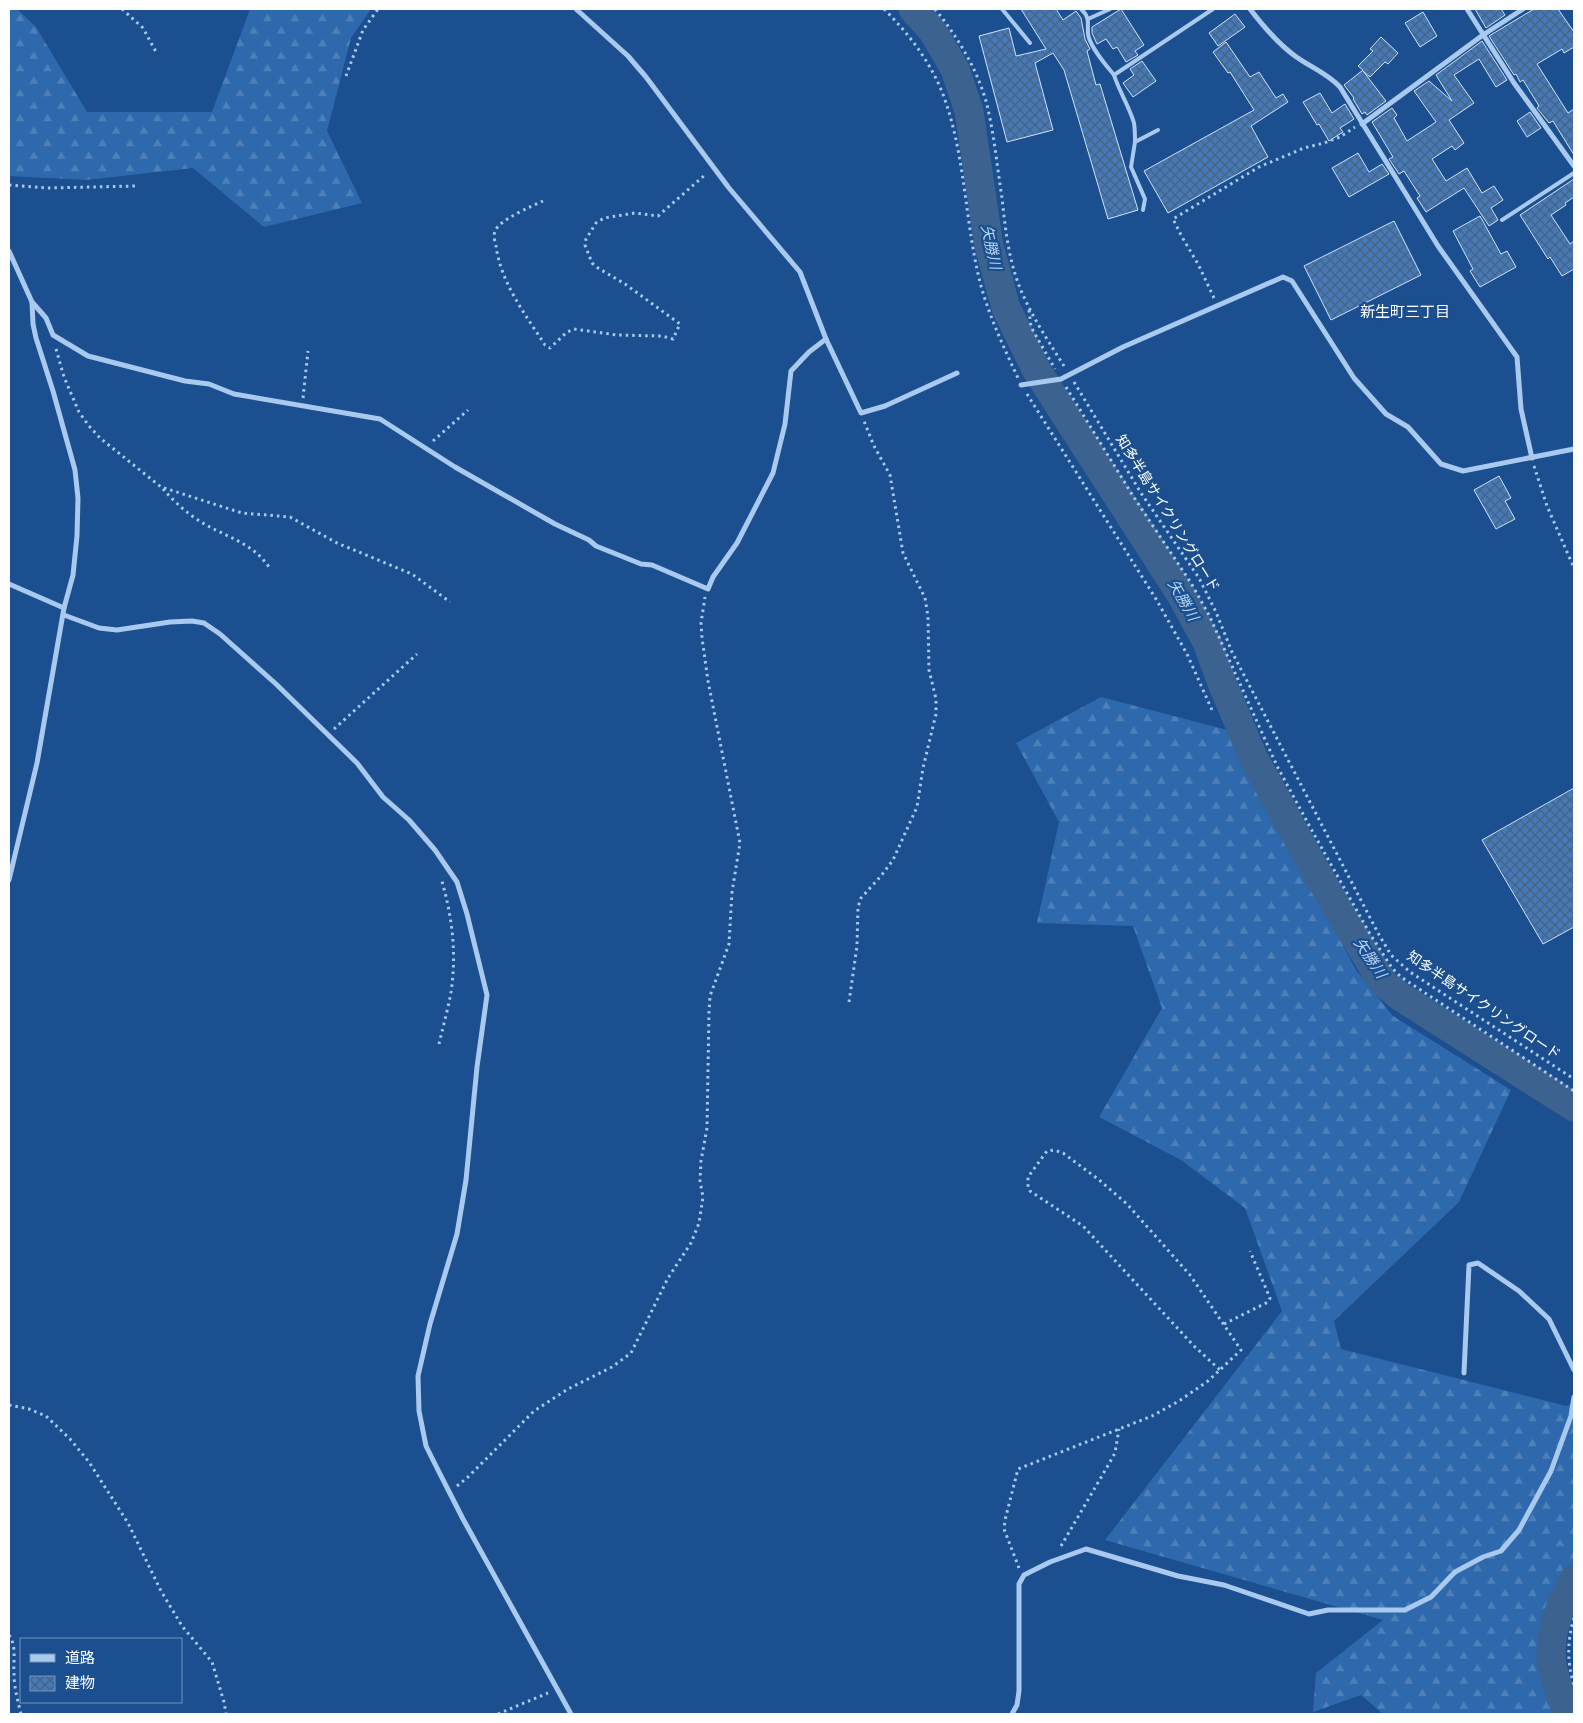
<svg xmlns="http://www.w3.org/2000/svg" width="1583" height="1723" font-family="Raleway,'Noto Sans JP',sans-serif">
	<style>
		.forest { fill: url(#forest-firs) }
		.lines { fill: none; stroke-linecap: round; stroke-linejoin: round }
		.river { stroke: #3c6290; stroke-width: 29 }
		.building { fill: url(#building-cross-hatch); stroke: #cfe3fa }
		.path { stroke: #a9c9ee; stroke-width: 3; stroke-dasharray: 2.5 4; stroke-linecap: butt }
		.service { stroke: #a9c9ee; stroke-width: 4 }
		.minor { stroke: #a9c9ee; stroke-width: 5 }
		.labels { text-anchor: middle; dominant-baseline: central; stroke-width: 4.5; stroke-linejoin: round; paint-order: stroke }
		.street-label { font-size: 14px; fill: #fff; stroke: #1b4f8f }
		.water-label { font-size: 15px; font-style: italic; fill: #b5d3f5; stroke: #1b4f8f }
		.neighbourhood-label { font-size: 15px; fill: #fff; stroke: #1b4f8f }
	</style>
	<defs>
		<pattern id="forest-firs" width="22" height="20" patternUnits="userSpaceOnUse" patternTransform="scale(1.25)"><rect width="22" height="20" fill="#2e69ad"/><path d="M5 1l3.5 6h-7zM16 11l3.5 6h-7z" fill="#4d80b9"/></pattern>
		<pattern id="building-cross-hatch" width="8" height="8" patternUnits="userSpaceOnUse" patternTransform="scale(1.25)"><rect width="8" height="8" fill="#4478b7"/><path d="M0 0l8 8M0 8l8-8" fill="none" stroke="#486282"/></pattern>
	</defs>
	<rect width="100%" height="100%" fill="#1b4f8f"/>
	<g class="forest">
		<path d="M 9,9 L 17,9 L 36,27 L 87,112 L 212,112 L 250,9 L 371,9 L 351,38 L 327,131 L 362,203 L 264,227 L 193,168 L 86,180 L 9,176 Z"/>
		<path d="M 1101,697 L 1231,731 L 1356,970 L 1393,1016 L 1511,1090 L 1459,1202 L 1334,1321 L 1341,1349 L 1566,1406 L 1574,1403 L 1574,1585 L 1539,1656 L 1557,1714 L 1383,1714 L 1361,1695 L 1313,1712 L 1316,1673 L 1383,1620 L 1105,1540 L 1282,1311 L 1245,1208 L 1181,1160 L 1099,1117 L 1162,1008 L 1133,926 L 1037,923 L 1059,822 L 1016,743 Z"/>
	</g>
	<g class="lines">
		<g class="river">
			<path d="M 913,9 L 932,30 L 955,69 L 969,111 L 989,246 L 1006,308 L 1037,371 L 1180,593 L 1207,642 L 1222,683 L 1253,757 L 1318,875 L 1376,972 L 1385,984 L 1401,997 L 1574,1107"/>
			<path d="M 1568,1714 C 1563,1699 1555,1682 1552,1665 C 1548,1636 1560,1604 1574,1579"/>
		</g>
	</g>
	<g class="building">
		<path d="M 1021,9 L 1056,9 L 1063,20 L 1076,11 L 1081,18 L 1085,39 L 1090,49 L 1087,51 L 1096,85 L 1100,84 L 1138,210 L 1108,219 L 1064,70 L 1053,53 L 1035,63 L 1053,130 L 1007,142 L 979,36 L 1009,28 L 1016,56 L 1046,49 Z"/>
		<path d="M 1121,9 L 1144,45 L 1135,51 L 1138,55 L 1126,62 L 1117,47 L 1113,49 L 1106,39 L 1097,44 L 1092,33 L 1092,27 Z"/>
		<path d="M 1475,9 L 1501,9 L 1505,15 L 1486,28 Z"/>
		<path d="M 1534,9 L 1558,9 L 1574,32 L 1574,47 L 1564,53 L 1562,49 L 1537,64 L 1568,113 L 1574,109 L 1574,155 L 1553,121 L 1549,123 L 1537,108 L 1539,106 L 1523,80 L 1520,82 L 1516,74 L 1514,75 L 1489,36 Z"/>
		<path d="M 1423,12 L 1437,36 L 1420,47 L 1405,23 Z"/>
		<path d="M 1235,14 L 1245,27 L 1218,46 L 1209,33 Z"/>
		<path d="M 1381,37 L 1398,53 L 1388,64 L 1385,62 L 1370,77 L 1363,71 L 1386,101 L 1367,115 L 1365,112 L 1362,114 L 1353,99 L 1354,98 L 1344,85 L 1363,70 L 1358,66 L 1373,51 L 1370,49 Z"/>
		<path d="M 1482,41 L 1507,80 L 1496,87 L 1479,59 L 1454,75 L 1474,103 L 1449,120 L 1464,143 L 1455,150 L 1452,146 L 1432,159 L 1446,181 L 1467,168 L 1482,193 L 1494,186 L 1503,200 L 1491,208 L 1498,220 L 1489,226 L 1464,188 L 1426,212 L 1417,198 L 1420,196 L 1404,171 L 1399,174 L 1389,159 L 1393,157 L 1372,122 L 1392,108 L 1397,115 L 1394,118 L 1407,141 L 1436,122 L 1414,91 L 1429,81 L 1452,101 L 1436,75 Z"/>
		<path d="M 1226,42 L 1250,77 L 1259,72 L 1276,98 L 1283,94 L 1288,102 L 1251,126 L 1268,157 L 1168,213 L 1144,171 L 1254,110 L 1230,72 L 1228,73 L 1213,52 Z"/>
		<path d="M 1142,61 L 1156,81 L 1133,97 L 1123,83 L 1134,75 L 1130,69 Z"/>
		<path d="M 1320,93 L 1332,113 L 1345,104 L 1354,119 L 1340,128 L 1343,132 L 1329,141 L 1319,124 L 1317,125 L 1303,102 Z"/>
		<path d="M 1530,112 L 1541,128 L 1527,137 L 1517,121 Z"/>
		<path d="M 1358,153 L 1369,172 L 1382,164 L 1389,174 L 1349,197 L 1332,168 Z"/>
		<path d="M 1574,179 L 1574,197 L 1565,203 L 1566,205 L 1551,215 L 1570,244 L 1574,241 L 1574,269 L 1562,276 L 1550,257 L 1548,259 L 1520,215 Z"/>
		<path d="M 1480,216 L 1501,254 L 1507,251 L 1516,267 L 1480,287 L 1470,271 L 1473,269 L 1453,231 Z"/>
		<path d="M 1394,221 L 1421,275 L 1331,320 L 1304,266 Z"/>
		<path d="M 1499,476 L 1511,498 L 1505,501 L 1515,519 L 1496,529 L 1474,490 Z"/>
		<path d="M 1574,788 L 1574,927 L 1543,944 L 1482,840 Z"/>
	</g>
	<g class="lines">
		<g class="path">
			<path d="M 122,9 L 143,28 L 156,52"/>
			<path d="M 884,9 C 910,35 933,65 945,100 C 966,160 965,225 981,286 C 990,318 1004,348 1018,378"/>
			<path d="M 935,9 C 957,36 976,67 986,101 C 994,132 997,166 1002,198 C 1005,226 1008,254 1017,280 C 1028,311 1047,339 1064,366"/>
			<path d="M 346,76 L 363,30 L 378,9"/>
			<path d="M 9,185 L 47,188 L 135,186"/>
			<path d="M 543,201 C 532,206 499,220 495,231 C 493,236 495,242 496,246 C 501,283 525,314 545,345 L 550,348 L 567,332 L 574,329 L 617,335 L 662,336 L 673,339 L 680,324 L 625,284 L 598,268 L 592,263 L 585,245 L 586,239 L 596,223 L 604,218 L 635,213 L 658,216 L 706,174"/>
			<path d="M 1214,298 L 1198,264 L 1182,237 L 1173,219 L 1259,167 L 1304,148 L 1324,143 L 1340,137 L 1355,127"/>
			<path d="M 1029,310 L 1031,327 L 1055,369"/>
			<path d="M 56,349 L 64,377 L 79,412 L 89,426 L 100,438 L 161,487 L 242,513 L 290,517 L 337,543 L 412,574 L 450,602"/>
			<path d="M 1074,382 L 1141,493 L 1199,578 L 1216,612 L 1232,652 L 1378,933 L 1391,955 L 1410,972 L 1574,1079"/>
			<path d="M 1066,387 L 1133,496 L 1191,583 L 1209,615 L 1277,766 L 1310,827 L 1370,934 L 1392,968 L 1401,977 L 1574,1091"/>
			<path d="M 1027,394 L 1156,599 L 1187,654 L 1212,710"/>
			<path d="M 303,398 L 308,351"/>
			<path d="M 433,441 L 468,410"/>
			<path d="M 1534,466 L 1547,506 L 1574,568"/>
			<path d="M 163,489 C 172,499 183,510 195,518 C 222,537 252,540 271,570"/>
			<path d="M 334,729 L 417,654"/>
			<path d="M 849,1002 L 857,946 L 858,907 L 861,898 L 881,876 L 893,860 L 917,807 L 923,768 L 936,714 L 936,699 L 929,670 L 928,617 L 925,598 L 903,553 L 890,475 L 874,446 L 864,421"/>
			<path d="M 439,1044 C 443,1027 448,1009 451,992 C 457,953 452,915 441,878"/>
			<path d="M 1224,1324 L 1268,1302 L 1270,1298 L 1250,1251"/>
			<path d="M 9,1405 L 29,1409 L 46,1416 L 70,1439 L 89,1462 L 128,1523 L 161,1591 L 182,1626 L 212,1662 L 224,1702 L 226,1714"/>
			<path d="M 457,1486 L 468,1477 L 534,1411 L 568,1389 L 612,1367 L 631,1353 L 668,1278 L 691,1243 L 699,1223 L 703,1197 L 700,1181 L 701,1161 L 707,1128 L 709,1012 L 710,996 L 729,944 L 732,892 L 740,843 L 708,681 L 702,638 L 701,623 L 705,597"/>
			<path d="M 1061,1546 L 1110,1462 L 1115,1453 L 1119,1429"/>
			<path d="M 1019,1568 L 1004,1529 L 1005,1520 L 1018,1469 L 1152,1416 L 1179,1401 L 1208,1381 L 1241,1350 L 1190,1275 L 1127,1204 L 1098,1179 L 1063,1153 L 1054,1150 L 1047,1151 L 1028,1177 L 1028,1187 L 1030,1191 L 1083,1226 L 1193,1345 L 1220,1370"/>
			<path d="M 1574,1618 C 1567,1641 1567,1662 1574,1685"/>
			<path d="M 9,1635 C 17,1647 13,1660 14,1674 C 14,1687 18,1702 21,1714"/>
			<path d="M 498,1714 L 548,1693"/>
		</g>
		<g class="service">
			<path d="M 1002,9 L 1030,43"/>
			<path d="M 1081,9 C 1093,20 1085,27 1089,38 C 1094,52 1105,64 1114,75"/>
			<path d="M 1088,19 L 1110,9"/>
			<path d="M 1135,142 C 1135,136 1135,129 1134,123 C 1129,106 1119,91 1114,75 L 1213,9"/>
			<path d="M 1143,210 L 1145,199 L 1131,167 L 1135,142 L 1158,130"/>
			<path d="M 1502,220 L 1574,173"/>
		</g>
		<g class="minor">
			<path d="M 576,9 L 628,56 L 646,77 L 729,188 L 800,272 L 826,339 L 861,413 L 885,406 L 957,373"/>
			<path d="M 1250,9 C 1263,26 1277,43 1295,56 C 1310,67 1327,73 1340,87 L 1438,246 L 1517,357 L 1521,409 L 1532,458"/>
			<path d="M 1467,9 L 1514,83 L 1574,166"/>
			<path d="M 1362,124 L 1483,35 L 1523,9"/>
			<path d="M 9,251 L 32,302 L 46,318 L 53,335 L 88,356 L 185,381 L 209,384 L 234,394 L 380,419 L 455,467 L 555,524 L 589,540 L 596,546 L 641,564 L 652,565 L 708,589 L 713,577 L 737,543 L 773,473 L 785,424 L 791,371 L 809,352 L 826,339"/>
			<path d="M 1021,385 L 1061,379 L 1123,347 L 1283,277 L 1292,281 L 1354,378 L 1386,414 L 1408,427 L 1441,464 L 1463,471 L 1574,449"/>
			<path d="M 9,584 L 64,608"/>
			<path d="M 64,615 L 99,628 L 117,630 L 170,622 L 192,621 L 204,623 L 220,634 L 276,684 L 357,763 L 383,797 L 409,820 L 435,850 L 457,882 L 467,914 L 487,995 L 477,1067 L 466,1180 L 457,1234 L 430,1324 L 418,1376 L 419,1411 L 426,1446 L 437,1468 L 463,1519 L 571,1714"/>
			<path d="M 9,880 L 37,763 L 64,608 L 73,575 L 77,536 L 78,498 L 75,470 L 53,391 L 36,338 L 33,324 L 32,303"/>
			<path d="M 1464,1373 L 1469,1265 L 1478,1263 L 1519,1291 L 1549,1319 L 1574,1370"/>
			<path d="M 1012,1714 L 1017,1705 L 1019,1691 L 1019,1584 L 1024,1575 L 1050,1562 L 1086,1549 L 1178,1576 L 1224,1585 L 1309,1614 L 1328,1610 L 1405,1610 L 1431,1597 L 1455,1572 L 1483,1557 L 1501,1551 L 1519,1530 L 1551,1471 L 1571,1416 L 1574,1397"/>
		</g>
	</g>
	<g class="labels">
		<g class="street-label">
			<text transform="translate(1168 513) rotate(58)">知多半島サイクリングロード</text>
			<text transform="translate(1484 1005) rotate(34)">知多半島サイクリングロード</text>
		</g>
		<g class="water-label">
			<text transform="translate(991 247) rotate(78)">矢勝川</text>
			<text transform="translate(1183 600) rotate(60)">矢勝川</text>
			<text transform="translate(1370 958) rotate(56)">矢勝川</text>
		</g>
		<g class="neighbourhood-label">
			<text x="1405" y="312">新生町三丁目</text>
		</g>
	</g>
	<rect width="1583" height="1723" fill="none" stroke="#ffffff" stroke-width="20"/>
	<rect x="20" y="1638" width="162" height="65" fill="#1b4f8f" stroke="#7695bc"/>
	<rect x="30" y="1654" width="25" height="8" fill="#a9c9ee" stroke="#7695bc"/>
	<text x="65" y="1663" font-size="15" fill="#ffffff">道路</text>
	<rect x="30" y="1676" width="25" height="15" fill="url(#building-cross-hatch)" stroke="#7695bc"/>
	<text x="65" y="1688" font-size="15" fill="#ffffff">建物</text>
</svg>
